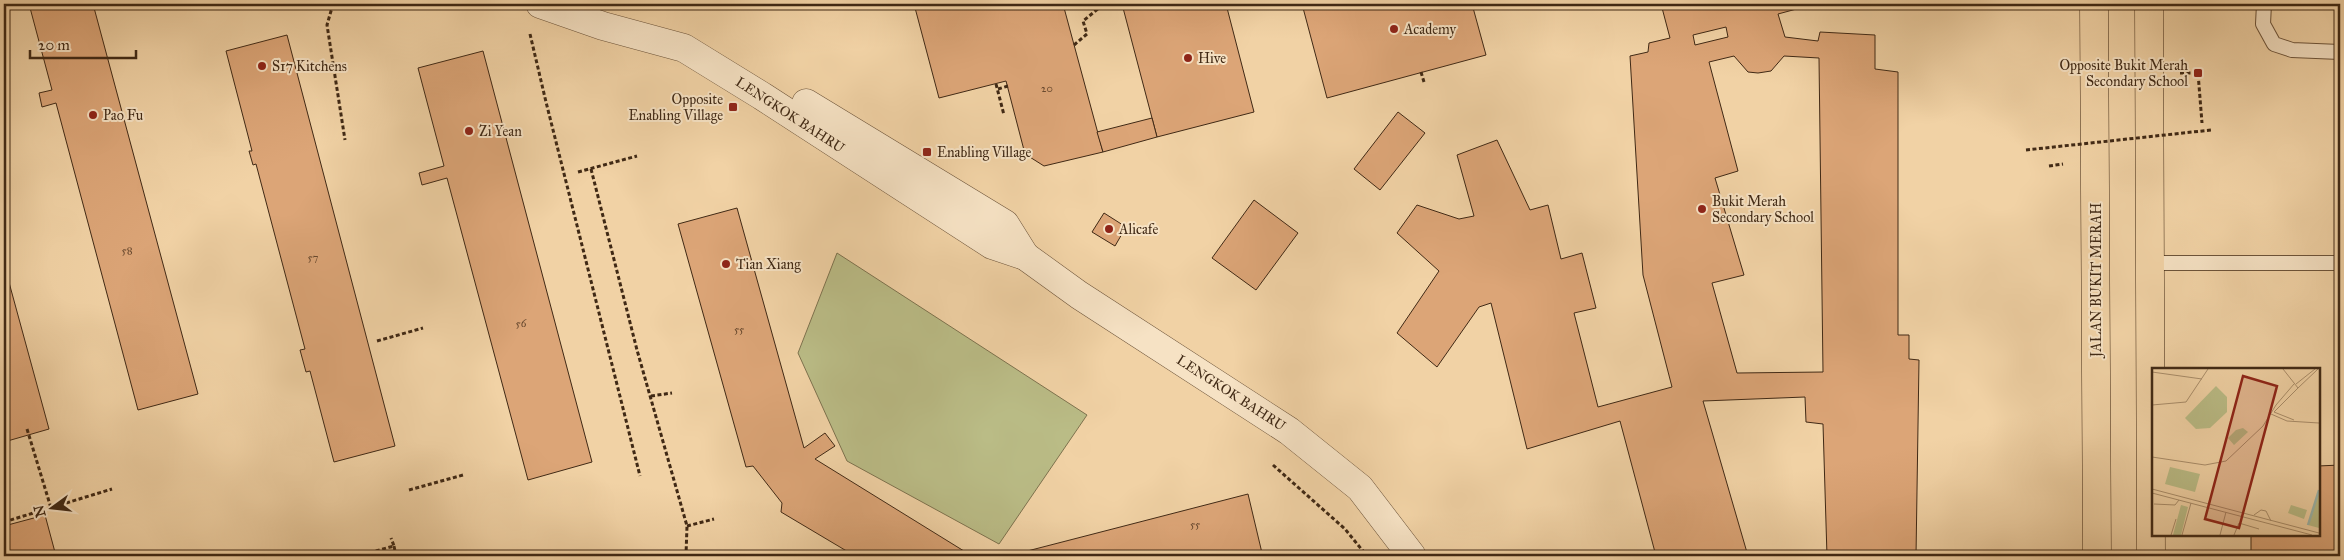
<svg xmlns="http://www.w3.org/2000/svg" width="2344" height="560" font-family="'IM FELL Great Primer',serif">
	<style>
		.green { fill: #babc86; stroke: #7d724e }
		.building { fill: #dca577; stroke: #402915; fill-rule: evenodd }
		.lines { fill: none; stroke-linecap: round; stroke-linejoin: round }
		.service-casing { stroke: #6c5339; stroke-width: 16 }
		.minor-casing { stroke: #6c5339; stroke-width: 29 }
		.primary-casing { stroke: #402915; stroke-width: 29 }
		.path { stroke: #402915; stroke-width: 3; stroke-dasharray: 4 2.5; stroke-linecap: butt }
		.service { stroke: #f6e2c4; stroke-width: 14 }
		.minor { stroke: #f6e2c4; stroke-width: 28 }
		.primary { stroke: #f1d2a5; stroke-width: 28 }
		.path-bridge { stroke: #402915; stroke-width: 3; stroke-dasharray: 4 2.5; stroke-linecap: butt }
		.poi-dot { fill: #8f2418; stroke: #f6e2c4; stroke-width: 2 }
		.labels { text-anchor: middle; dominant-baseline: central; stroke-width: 4; stroke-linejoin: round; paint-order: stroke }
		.number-label { font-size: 11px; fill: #67482e }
		.poi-label { font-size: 14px; fill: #402915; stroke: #f6e2c4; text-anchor: start }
		.street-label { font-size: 14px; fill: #402915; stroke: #f6e2c4 }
		.inset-river { fill: none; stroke: #9bb6ac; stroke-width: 2.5 }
		.inset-road { fill: none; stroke: #aa8e6b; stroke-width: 1 }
		.view { fill: #8f2418; fill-opacity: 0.15; stroke: #8f2418; stroke-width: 2.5 }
		.inset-edge { fill: none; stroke: #402915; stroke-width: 2.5 }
	</style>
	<rect width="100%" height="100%" fill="#f1d2a5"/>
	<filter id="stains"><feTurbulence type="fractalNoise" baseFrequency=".004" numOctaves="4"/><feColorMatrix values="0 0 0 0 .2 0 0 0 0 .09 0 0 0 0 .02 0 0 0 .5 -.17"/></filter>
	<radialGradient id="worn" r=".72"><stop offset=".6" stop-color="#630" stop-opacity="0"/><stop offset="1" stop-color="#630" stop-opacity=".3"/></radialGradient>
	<path class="green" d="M 837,253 L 1087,415 L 999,544 L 847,461 L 798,353 Z"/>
	<g class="building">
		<path d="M 29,4 L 93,4 L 198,394 L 138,410 L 56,103 L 42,107 L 39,93 L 52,90 Z"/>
		<path d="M 914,4 L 1063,4 L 1103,152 L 1044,166 L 1025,154 L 1006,81 L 939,98 Z"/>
		<path d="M 1122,4 L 1226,4 L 1254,112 L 1157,137 Z"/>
		<path d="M 1302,4 L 1472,4 L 1486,55 L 1327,98 Z"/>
		<path d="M 1661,4 L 1815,4 L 1778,14 L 1785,37 L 1818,41 L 1820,32 L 1875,35 L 1875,69 L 1898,72 L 1898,335 L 1909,335 L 1909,359 L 1919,360 L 1916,556 L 1827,556 L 1823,424 L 1806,422 L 1805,397 L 1703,401 L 1748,556 L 1656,556 L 1620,421 L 1527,449 L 1491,303 L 1479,307 L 1437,367 L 1397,333 L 1439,271 L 1397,233 L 1417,205 L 1459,219 L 1474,216 L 1457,155 L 1497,140 L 1530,210 L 1548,205 L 1561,259 L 1582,253 L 1596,308 L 1574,313 L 1598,407 L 1672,387 L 1643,275 L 1630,56 L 1648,52 L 1649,43 L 1670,38 ZM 1726,27 L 1728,37 L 1695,45 L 1693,35 ZM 1734,56 L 1748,72 L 1758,73 L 1771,71 L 1784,56 L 1819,58 L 1823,372 L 1737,373 L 1712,283 L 1744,275 L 1715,178 L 1738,171 L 1709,62 Z"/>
		<rect x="2338" y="4" width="2" height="14"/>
		<path d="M 287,35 L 395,446 L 334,462 L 310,371 L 306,372 L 300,350 L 305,349 L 256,164 L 253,165 L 249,151 L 252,151 L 226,51 Z"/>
		<path d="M 483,51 L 592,462 L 528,480 L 447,178 L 422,185 L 419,173 L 444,166 L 418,68 Z"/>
		<path d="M 1398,112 L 1425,133 L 1380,190 L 1354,169 Z"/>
		<path d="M 1152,118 L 1157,137 L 1103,152 L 1097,132 Z"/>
		<path d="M 1254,200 L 1298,233 L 1256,290 L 1212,258 Z"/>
		<path d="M 737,208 L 804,448 L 825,433 L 835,446 L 815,459 L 972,556 L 855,556 L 781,512 L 782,503 L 753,466 L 746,467 L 678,224 Z"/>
		<path d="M 1104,213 L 1126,227 L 1115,246 L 1092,232 Z"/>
		<path d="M 4,264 L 49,429 L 4,442 Z"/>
		<path d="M 2340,465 L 2340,556 L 2251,556 L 2251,534 L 2318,534 L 2318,466 Z"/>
		<path d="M 1248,494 L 1262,553 L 1247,556 L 1008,556 Z"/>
		<path d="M 45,515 L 56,556 L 4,556 L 4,526 Z"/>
	</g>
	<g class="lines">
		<defs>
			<g id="service">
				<path d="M 2264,4 L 2263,24 L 2274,44 L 2292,50 L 2340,52"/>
				<path d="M 2150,263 L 2340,263"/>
			</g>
			<g id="minor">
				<path d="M 540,4 L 603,26 L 684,48 L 762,96 L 992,245 L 1025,256 L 1079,295 L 1289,431 L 1360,488 L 1412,556"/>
				<path d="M 806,103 L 1005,224 L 1025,256"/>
			</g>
			<g id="primary">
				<path d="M 2094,4 L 2097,556"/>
				<path d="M 2149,4 L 2151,556"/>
			</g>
		</defs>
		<use href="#service" class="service-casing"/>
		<use href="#minor" class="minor-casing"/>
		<use href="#primary" class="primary-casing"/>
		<g class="path">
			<path d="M 333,4 L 327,25 L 345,140"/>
			<path d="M 530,34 L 546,102 L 640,476"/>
			<path d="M 1074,45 L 1087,34 L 1083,21 L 1104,4"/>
			<path d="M 1421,72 L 1424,82"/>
			<path d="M 2180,73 L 2198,73 L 2202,123"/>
			<path d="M 996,84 L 1004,115"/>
			<path d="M 998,89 L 1008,86"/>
			<path d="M 2049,166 L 2063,164"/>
			<path d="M 591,169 L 637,350 L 687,526 L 686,555"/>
			<path d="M 578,172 L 637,156"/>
			<path d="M 377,341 L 423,328"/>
			<path d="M 651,396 L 672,393"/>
			<path d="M 27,429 L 51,508"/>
			<path d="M 1273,465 L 1345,529 L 1367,556"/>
			<path d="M 409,490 L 463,475"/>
			<path d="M 4,522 L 112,489"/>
			<path d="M 687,526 L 714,519"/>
			<path d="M 394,546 L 396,556"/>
			<path d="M 357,556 L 394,546 L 391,538"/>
		</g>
		<use href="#service" class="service"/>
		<use href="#minor" class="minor"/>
		<use href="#primary" class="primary"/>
		<path class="path-bridge" d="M 2026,150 L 2211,130"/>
	</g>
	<g class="poi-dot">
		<circle cx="1394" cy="29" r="5"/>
		<circle cx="1188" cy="58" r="5"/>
		<circle cx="262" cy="66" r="5"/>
		<rect x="2193" y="68" width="10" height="10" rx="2.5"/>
		<rect x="728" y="102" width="10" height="10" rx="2.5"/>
		<circle cx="93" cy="115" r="5"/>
		<circle cx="469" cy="131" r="5"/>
		<rect x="922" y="147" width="10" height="10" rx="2.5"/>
		<circle cx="1702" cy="209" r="5"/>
		<circle cx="1109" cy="229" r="5"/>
		<circle cx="726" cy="264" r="5"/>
	</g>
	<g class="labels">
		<g class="number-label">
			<text x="1047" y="88">20</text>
			<text x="127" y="250">58</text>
			<text x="313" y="257">57</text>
			<text x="521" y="323">56</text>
			<text x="739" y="329">55</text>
			<text x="1195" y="524">55</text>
		</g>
		<g class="poi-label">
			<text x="1404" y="29">Academy</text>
			<text x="1198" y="58">Hive</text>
			<text x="2188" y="65" text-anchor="end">Opposite Bukit Merah<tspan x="2188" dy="16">Secondary School</tspan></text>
			<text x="272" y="66">S17 Kitchens</text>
			<text x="723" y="99" text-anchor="end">Opposite<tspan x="723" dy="16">Enabling Village</tspan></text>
			<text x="103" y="115">Pao Fu</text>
			<text x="479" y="131">Zi Yean</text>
			<text x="937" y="152">Enabling Village</text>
			<text x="1712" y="201">Bukit Merah<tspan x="1712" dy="16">Secondary School</tspan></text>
			<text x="1119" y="229">Alicafe</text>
			<text x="736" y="264">Tian Xiang</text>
		</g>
		<g class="street-label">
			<text transform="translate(790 115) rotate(33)">LENGKOK BAHRU</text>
			<text transform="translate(2096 280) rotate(-90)">JALAN BUKIT MERAH</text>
			<text transform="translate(1231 393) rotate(33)">LENGKOK BAHRU</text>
		</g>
	</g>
	<g transform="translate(2152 368)">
		<rect width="168" height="168" fill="#f1d2a5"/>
		<path d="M 64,18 L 75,29 L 75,44 L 58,60 L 44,61 L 33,50 ZM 91,60 L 96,64 L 82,77 L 76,70 L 84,62 ZM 18,99 L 48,106 L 43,124 L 13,116 ZM 167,124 L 167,160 L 156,157 ZM 29,137 L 36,139 L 29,167 L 21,167 ZM 139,137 L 155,142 L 152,151 L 136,145 Z" fill="#babc86"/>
		<path class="inset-river" d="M 156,157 L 167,122"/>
		<path class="inset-road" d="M 0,4 L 50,11M 144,16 L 163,1M 146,20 L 166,1M 0,37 L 34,34 L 56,1M 122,44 L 146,20 L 131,1M 122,44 L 142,52M 119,46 L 135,53 L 167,55M 0,89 L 53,97 L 74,93 L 111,58 L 124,37 L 142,16M 0,121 L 167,165M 0,125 L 160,167M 2,136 L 23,137 L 27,132M 102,147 L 109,142 L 114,143 L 119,153M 19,167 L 24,151M 30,167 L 39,135M 68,167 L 74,144M 82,167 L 87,155 L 107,161"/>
		<path class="view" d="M 91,8 L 125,18 L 87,160 L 53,151 Z"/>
		<rect width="168" height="168" class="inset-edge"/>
	</g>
	<rect width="2344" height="560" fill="none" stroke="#f1d2a5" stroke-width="20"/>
	<rect x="5" y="5" width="2334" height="550" fill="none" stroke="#402915" stroke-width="2.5"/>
	<rect x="10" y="10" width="2324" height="540" fill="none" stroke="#402915"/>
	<g transform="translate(52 508) rotate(255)" stroke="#f6e2c4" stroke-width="4" paint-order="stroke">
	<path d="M0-4L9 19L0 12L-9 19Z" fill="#402915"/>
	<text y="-8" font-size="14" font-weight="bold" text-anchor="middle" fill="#402915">N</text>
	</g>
	<path d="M30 50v8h106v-8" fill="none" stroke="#402915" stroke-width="2.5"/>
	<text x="38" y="50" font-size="15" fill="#402915" stroke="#f6e2c4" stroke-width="4" paint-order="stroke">20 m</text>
	<rect width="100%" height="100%" filter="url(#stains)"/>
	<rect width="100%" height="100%" fill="url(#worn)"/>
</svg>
